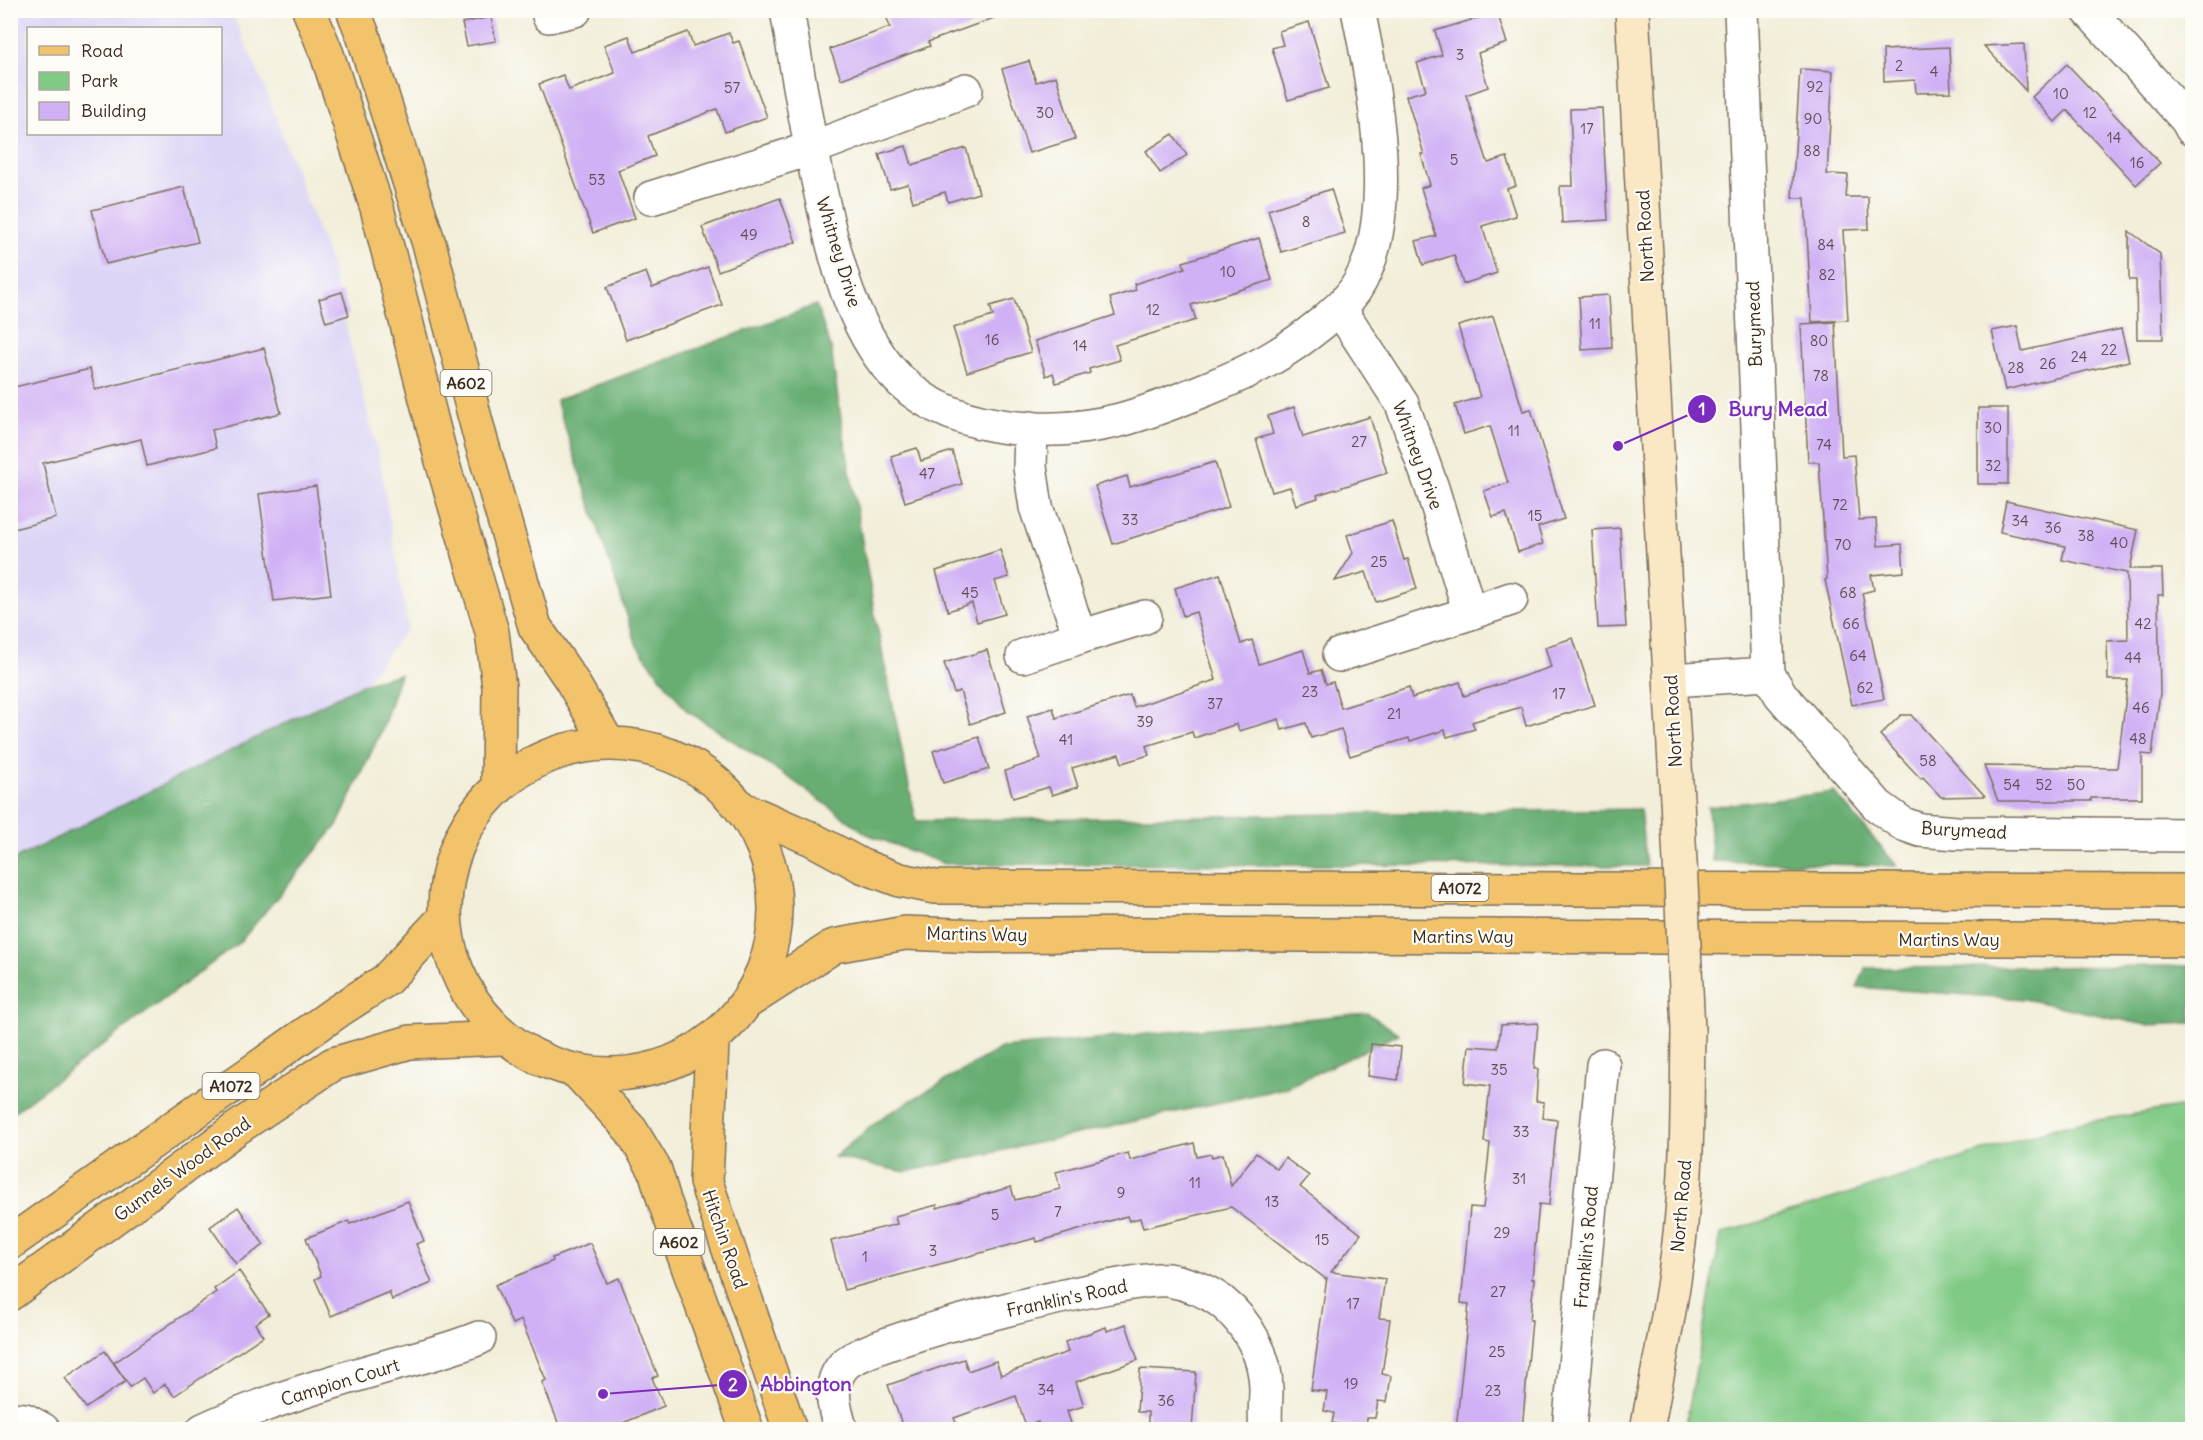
<svg xmlns="http://www.w3.org/2000/svg" width="2203" height="1440" font-family="Delius,sans-serif">
	<style>
		.built { fill: #ddd5f6; fill-rule: evenodd }
		.green { fill: #81ca86; stroke: #5e7a52; stroke-width: 1.5 }
		.forest { fill: #68ae73; stroke: #526c48; stroke-width: 1.5 }
		.building { fill: #d0b1f5 }
		.lines { fill: none; stroke-linecap: round; stroke-linejoin: round }
		.minor-casing { stroke: #7b6f5f; stroke-width: 36 }
		.secondary-casing { stroke: #7b6f5f; stroke-width: 36 }
		.primary-casing { stroke: #7b6f5f; stroke-width: 36 }
		.minor { stroke: #fff; stroke-width: 33 }
		.secondary { stroke: #fae7c3; stroke-width: 33 }
		.primary { stroke: #f2c36a; stroke-width: 33 }
		.secondary-bridge-casing { stroke: #7b6f5f; stroke-width: 36; stroke-linecap: butt }
		.secondary-bridge { stroke: #fae7c3; stroke-width: 33 }
		.labels { text-anchor: middle; dominant-baseline: central; stroke-width: 4.5; stroke-linejoin: round; paint-order: stroke }
		.number-label { font-size: 15px; fill: #604c54 }
		.shield { fill: #fdfcf7; stroke: #75695f; stroke-width: 1.5 }
		.shield-label { font-size: 16px; font-weight: bold; fill: #3b2a1e }
		.street-label { font-size: 18px; fill: #3b2a1e; stroke: #fdfcf7 }
		.leader { fill: none; stroke: #7b2cbf; stroke-width: 2 }
		.callout-dot { fill: #7b2cbf; stroke: #fdfcf7; stroke-width: 2 }
		.mark-label { font-size: 18px; text-anchor: middle; font-weight: bold; fill: #fff }
		.callout-label { font-size: 20px; text-anchor: middle; font-weight: bold; fill: #7b2cbf; stroke: #fdfcf7; stroke-width: 4.5; stroke-linejoin: round; paint-order: stroke }
	</style>
	<rect width="100%" height="100%" fill="#fdfcf7"/>
	<filter id="ink" filterUnits="userSpaceOnUse"><feTurbulence type="fractalNoise" baseFrequency=".0167" numOctaves="2"/><feDisplacementMap in="SourceGraphic" scale="12" xChannelSelector="R" yChannelSelector="G"/><feConvolveMatrix kernelMatrix="1 2 1 2 8 2 1 2 1" color-interpolation-filters="sRGB"/></filter>
	<filter id="wash" filterUnits="userSpaceOnUse"><feTurbulence type="fractalNoise" baseFrequency=".008" numOctaves="4" result="noise"/><feDisplacementMap in="SourceGraphic" scale="24" xChannelSelector="R" yChannelSelector="G"/><feGaussianBlur stdDeviation="1.35" result="paint"/><feColorMatrix in="noise" values="0 0 0 0 0 0 0 0 0 0 0 0 0 0 0 0 0 1.4 0 .05"/><feComposite in="paint" operator="in"/></filter>
	<g filter="url(#wash)">
		<rect width="100%" height="100%" fill="#f2eed9"/>
		<path class="built" d="M 11,11 L 231,11 L 265,88 L 331,265 L 379,458 L 408,627 L 365,683 L 11,861 ZM 28,28 L 220,28 L 220,134 L 28,134 Z"/>
		<path class="green" d="M 2192,1105 L 2192,1429 L 1685,1429 L 1721,1234 L 2062,1126 Z"/>
		<g class="forest">
			<path d="M 816,305 L 831,348 L 840,413 L 875,616 L 916,821 L 1640,809 L 1646,866 L 944,864 L 867,834 L 788,777 L 686,710 L 637,646 L 556,400 Z"/>
			<path d="M 400,674 L 383,727 L 338,824 L 240,942 L 11,1114 L 11,861 L 365,683 Z"/>
			<path d="M 1834,792 L 1897,866 L 1712,861 L 1708,807 Z"/>
			<path d="M 2192,966 L 2192,1023 L 2146,1025 L 2024,999 L 1857,987 L 1866,968 Z"/>
			<path d="M 1367,1013 L 1399,1034 L 1285,1088 L 905,1172 L 834,1157 L 884,1116 L 1001,1048 Z"/>
		</g>
		<g id="blocks">
			<g class="building">
				<path d="M 884,10 L 1005,10 L 1005,14 L 928,42 L 930,46 L 841,79 L 830,49 L 890,27 Z"/>
				<path d="M 1497,12 L 1507,43 L 1478,53 L 1488,87 L 1466,95 L 1488,163 L 1507,157 L 1516,186 L 1507,189 L 1516,216 L 1482,226 L 1497,273 L 1463,284 L 1454,255 L 1423,265 L 1416,241 L 1436,236 L 1421,188 L 1430,185 L 1421,154 L 1424,154 L 1406,96 L 1426,90 L 1417,63 L 1442,55 L 1435,31 Z"/>
				<path d="M 491,17 L 496,41 L 467,46 L 462,23 Z"/>
				<path d="M 1309,22 L 1329,88 L 1288,100 L 1272,48 L 1283,45 L 1279,31 Z"/>
				<path d="M 688,32 L 693,46 L 729,33 L 733,43 L 739,41 L 767,117 L 725,132 L 717,109 L 648,136 L 655,156 L 618,170 L 635,218 L 593,233 L 539,84 L 563,75 L 569,90 L 615,73 L 604,45 L 629,36 L 635,52 Z"/>
				<path d="M 2024,44 L 2026,91 L 1984,46 Z"/>
				<path d="M 1949,47 L 1951,92 L 1916,93 L 1915,80 L 1884,82 L 1883,50 Z"/>
				<path d="M 1029,61 L 1036,82 L 1056,76 L 1075,139 L 1029,153 L 1002,69 Z"/>
				<path d="M 2067,64 L 2160,163 L 2136,185 L 2067,110 L 2055,122 L 2032,97 Z"/>
				<path d="M 1800,69 L 1833,71 L 1827,174 L 1848,175 L 1846,197 L 1868,197 L 1869,229 L 1843,230 L 1848,320 L 1812,322 L 1805,198 L 1792,198 Z"/>
				<path d="M 1602,108 L 1608,220 L 1562,223 L 1560,186 L 1573,186 L 1570,109 Z"/>
				<path d="M 1173,134 L 1187,155 L 1160,173 L 1146,151 Z"/>
				<path d="M 906,146 L 912,165 L 966,148 L 979,193 L 948,202 L 945,192 L 913,202 L 908,184 L 890,189 L 879,154 Z"/>
				<path d="M 184,187 L 198,242 L 106,264 L 92,210 Z"/>
				<path d="M 1331,189 L 1345,233 L 1281,252 L 1268,210 Z"/>
				<path d="M 780,198 L 796,242 L 718,271 L 702,227 Z"/>
				<path d="M 2129,231 L 2160,254 L 2163,339 L 2137,339 L 2136,280 L 2129,280 Z"/>
				<path d="M 1259,238 L 1272,280 L 1191,305 L 1196,320 L 1115,345 L 1120,360 L 1089,369 L 1090,373 L 1056,383 L 1053,373 L 1046,376 L 1035,341 L 1115,315 L 1110,298 L 1136,290 L 1134,284 L 1185,268 L 1183,262 Z"/>
				<path d="M 708,267 L 722,305 L 626,340 L 607,287 L 646,272 L 652,288 Z"/>
				<path d="M 342,292 L 349,315 L 326,322 L 319,299 Z"/>
				<path d="M 1609,295 L 1612,348 L 1582,350 L 1579,297 Z"/>
				<path d="M 1014,299 L 1031,352 L 967,372 L 953,328 L 993,316 L 990,306 Z"/>
				<path d="M 1493,316 L 1523,411 L 1531,409 L 1564,519 L 1538,527 L 1543,544 L 1518,552 L 1506,513 L 1493,517 L 1484,491 L 1508,483 L 1490,426 L 1464,434 L 1455,405 L 1480,397 L 1458,326 Z"/>
				<path d="M 1835,322 L 1842,456 L 1854,455 L 1859,520 L 1876,519 L 1878,546 L 1902,544 L 1904,572 L 1871,575 L 1874,590 L 1862,593 L 1884,699 L 1852,705 L 1825,580 L 1827,579 L 1819,462 L 1808,462 L 1801,324 Z"/>
				<path d="M 2017,326 L 2022,351 L 2121,329 L 2129,361 L 2005,390 L 1992,331 Z"/>
				<path d="M 264,348 L 281,413 L 212,430 L 216,448 L 147,466 L 141,439 L 43,463 L 56,518 L 10,530 L 10,388 L 90,369 L 95,390 Z"/>
				<path d="M 1294,407 L 1303,437 L 1370,417 L 1387,473 L 1317,495 L 1318,498 L 1296,505 L 1290,487 L 1272,492 L 1256,439 L 1273,434 L 1268,416 Z"/>
				<rect x="1978" y="408" width="30" height="76"/>
				<path d="M 917,448 L 921,461 L 952,451 L 962,484 L 905,502 L 891,456 Z"/>
				<path d="M 1215,462 L 1229,507 L 1113,544 L 1095,486 L 1127,476 L 1130,487 Z"/>
				<path d="M 316,486 L 331,594 L 274,601 L 259,494 Z"/>
				<path d="M 2006,501 L 2138,530 L 2130,569 L 2162,569 L 2163,595 L 2158,595 L 2160,693 L 2152,755 L 2142,754 L 2142,798 L 2091,798 L 2091,801 L 1998,801 L 1984,766 L 2117,768 L 2128,680 L 2108,680 L 2107,641 L 2128,640 L 2127,573 L 2062,560 L 2065,546 L 2000,532 Z"/>
				<path d="M 1392,521 L 1404,560 L 1408,559 L 1417,589 L 1376,602 L 1366,572 L 1335,581 L 1353,553 L 1347,535 Z"/>
				<path d="M 1620,528 L 1626,627 L 1598,628 L 1592,530 Z"/>
				<path d="M 1000,550 L 1009,577 L 995,581 L 1005,614 L 977,622 L 972,603 L 948,611 L 936,571 Z"/>
				<path d="M 1220,574 L 1241,644 L 1252,640 L 1259,664 L 1303,650 L 1310,673 L 1321,670 L 1326,684 L 1333,682 L 1341,708 L 1409,687 L 1412,698 L 1460,682 L 1464,696 L 1551,667 L 1545,647 L 1573,638 L 1595,705 L 1526,726 L 1521,707 L 1472,722 L 1475,729 L 1447,737 L 1445,730 L 1410,741 L 1409,738 L 1350,756 L 1341,729 L 1311,738 L 1306,723 L 1282,730 L 1279,719 L 1239,731 L 1237,724 L 1194,738 L 1192,732 L 1146,746 L 1149,755 L 1122,763 L 1119,754 L 1072,768 L 1078,787 L 1052,795 L 1049,787 L 1013,798 L 1005,771 L 1041,759 L 1027,716 L 1053,708 L 1056,718 L 1130,695 L 1134,707 L 1216,680 L 1196,612 L 1183,616 L 1175,588 Z"/>
				<path d="M 987,650 L 1006,712 L 970,724 L 960,691 L 954,693 L 944,663 Z"/>
				<path d="M 1901,715 L 1911,715 L 1985,796 L 1941,797 L 1923,777 L 1921,779 L 1880,735 Z"/>
				<path d="M 979,737 L 989,769 L 943,783 L 933,751 Z"/>
				<path d="M 1538,1023 L 1534,1069 L 1538,1069 L 1536,1101 L 1544,1102 L 1543,1118 L 1557,1120 L 1549,1205 L 1539,1204 L 1532,1279 L 1534,1279 L 1530,1320 L 1532,1320 L 1522,1430 L 1456,1430 L 1469,1304 L 1461,1303 L 1470,1207 L 1483,1208 L 1490,1143 L 1484,1142 L 1490,1086 L 1465,1083 L 1469,1046 L 1498,1048 L 1501,1025 Z"/>
				<path d="M 1371,1044 L 1401,1047 L 1398,1080 L 1368,1076 Z"/>
				<path d="M 1194,1143 L 1197,1157 L 1211,1154 L 1212,1157 L 1223,1154 L 1231,1186 L 1256,1153 L 1277,1169 L 1285,1158 L 1309,1176 L 1300,1187 L 1361,1234 L 1331,1272 L 1385,1279 L 1379,1318 L 1390,1319 L 1382,1374 L 1391,1376 L 1387,1402 L 1378,1401 L 1375,1418 L 1367,1418 L 1366,1428 L 1332,1423 L 1334,1413 L 1324,1411 L 1327,1392 L 1311,1390 L 1327,1277 L 1326,1279 L 1231,1207 L 1143,1228 L 1140,1218 L 1129,1221 L 1127,1216 L 1037,1242 L 1036,1238 L 844,1290 L 831,1241 L 897,1224 L 895,1216 L 937,1205 L 937,1208 L 1011,1187 L 1015,1200 L 1060,1189 L 1056,1172 L 1128,1153 L 1130,1160 Z"/>
				<path d="M 408,1201 L 424,1241 L 416,1244 L 432,1283 L 392,1300 L 389,1292 L 331,1316 L 315,1279 L 321,1276 L 306,1238 L 349,1221 L 350,1224 Z"/>
				<path d="M 238,1207 L 264,1245 L 236,1264 L 210,1227 Z"/>
				<path d="M 590,1243 L 607,1283 L 619,1278 L 658,1376 L 652,1378 L 664,1406 L 606,1430 L 561,1430 L 542,1382 L 546,1380 L 521,1320 L 512,1324 L 495,1285 L 553,1261 L 552,1258 Z"/>
				<path d="M 239,1271 L 269,1314 L 255,1324 L 263,1336 L 174,1396 L 165,1384 L 153,1393 L 143,1378 L 130,1387 L 114,1363 L 216,1292 L 214,1289 Z"/>
				<path d="M 1126,1324 L 1138,1360 L 1076,1382 L 1084,1406 L 1067,1411 L 1073,1430 L 1041,1430 L 1038,1422 L 1026,1426 L 1016,1396 L 954,1418 L 959,1430 L 904,1430 L 888,1385 L 964,1359 L 968,1371 L 996,1361 L 1001,1375 L 1068,1352 L 1065,1342 L 1106,1327 L 1107,1331 Z"/>
				<path d="M 105,1351 L 126,1381 L 86,1408 L 65,1378 Z"/>
				<path d="M 1140,1369 L 1196,1372 L 1192,1430 L 1155,1430 L 1155,1426 L 1148,1426 L 1148,1412 L 1137,1412 Z"/>
			</g>
		</g>
	</g>
	<g filter="url(#ink)">
		<use href="#blocks" fill-opacity="0" stroke="#7b6f5f" stroke-width="1.5"/>
		<g class="lines">
			<defs>
				<g id="minor">
					<path d="M 787,10 C 798,75 808,139 823,203 C 836,261 852,326 892,372 C 945,433 1047,438 1120,420 C 1150,412 1180,400 1209,388 C 1254,370 1284,354 1322,323 C 1334,313 1346,303 1355,290 C 1401,221 1374,87 1358,10"/>
					<path d="M 2088,10 L 2187,120 L 2192,129"/>
					<path d="M 549,16 L 575,10"/>
					<path d="M 651,198 L 810,149 L 966,90"/>
					<path d="M 1031,428 L 1030,467 L 1036,507 L 1080,637 L 1145,617"/>
					<path d="M 1470,613 L 1511,599"/>
					<path d="M 1339,655 L 1470,613 L 1432,488 L 1402,404 L 1340,309"/>
					<path d="M 1023,656 L 1080,637"/>
					<path d="M 1768,674 L 1781,695 L 1878,806 L 1903,824 L 1920,830 L 1957,833 L 2192,835"/>
					<path d="M 1671,680 L 1768,674 L 1741,10"/>
					<path d="M 10,1419 L 25,1420 L 43,1430"/>
					<path d="M 203,1430 C 259,1404 319,1386 377,1369 C 412,1359 445,1352 479,1338"/>
					<path d="M 841,1430 C 834,1408 827,1384 844,1365 C 868,1339 1128,1276 1168,1280 C 1187,1283 1207,1291 1222,1302 C 1248,1323 1266,1356 1266,1389 C 1266,1403 1264,1415 1266,1430"/>
					<path d="M 1569,1430 L 1603,1065"/>
				</g>
				<g id="secondary">
					<path d="M 1632,10 L 1677,799"/>
					<path d="M 1647,1430 C 1660,1358 1676,1286 1682,1213 C 1688,1152 1687,1091 1688,1030"/>
				</g>
				<g id="primary">
					<path d="M 309,10 L 327,54 L 377,208 L 442,461 L 492,632 L 499,687 L 498,785"/>
					<path d="M 353,10 L 363,35 L 430,247 L 480,437 L 535,627 L 570,678 L 608,743"/>
					<circle cx="610" cy="909" r="165"/>
					<path d="M 743,809 L 812,839 L 862,866 L 900,880 L 935,887 L 2192,891"/>
					<path d="M 750,1000 L 834,946 L 905,933 L 978,936 L 1143,934 L 2192,940"/>
					<path d="M 712,1042 L 706,1182 L 790,1430"/>
					<path d="M 578,1073 L 631,1130 L 655,1170 L 664,1200 L 747,1430"/>
					<path d="M 10,1243 L 338,1011 L 386,980 L 443,919"/>
					<path d="M 10,1294 L 237,1128 L 333,1064 L 410,1042 L 503,1038"/>
				</g>
			</defs>
			<use href="#minor" class="minor-casing"/>
			<use href="#secondary" class="secondary-casing"/>
			<use href="#primary" class="primary-casing"/>
			<use href="#minor" class="minor"/>
			<use href="#secondary" class="secondary"/>
			<use href="#primary" class="primary"/>
			<defs>
				<path id="secondary-bridge" d="M 1677,799 L 1688,1030"/>
			</defs>
			<use href="#secondary-bridge" class="secondary-bridge-casing"/>
			<use href="#secondary-bridge" class="secondary-bridge"/>
		</g>
	</g>
	<g class="labels">
		<g class="number-label">
			<text x="1460" y="54">3</text>
			<text x="1899" y="65">2</text>
			<text x="1934" y="71">4</text>
			<text x="1815" y="86">92</text>
			<text x="732" y="87">57</text>
			<text x="2061" y="93">10</text>
			<text x="1045" y="112">30</text>
			<text x="2090" y="112">12</text>
			<text x="1813" y="118">90</text>
			<text x="1587" y="128">17</text>
			<text x="2114" y="137">14</text>
			<text x="1812" y="150">88</text>
			<text x="1454" y="159">5</text>
			<text x="2137" y="162">16</text>
			<text x="597" y="179">53</text>
			<text x="1306" y="221">8</text>
			<text x="749" y="234">49</text>
			<text x="1826" y="244">84</text>
			<text x="1228" y="271">10</text>
			<text x="1827" y="274">82</text>
			<text x="1153" y="309">12</text>
			<text x="1595" y="323">11</text>
			<text x="992" y="339">16</text>
			<text x="1819" y="340">80</text>
			<text x="1080" y="345">14</text>
			<text x="2109" y="349">22</text>
			<text x="2079" y="356">24</text>
			<text x="2048" y="363">26</text>
			<text x="2016" y="367">28</text>
			<text x="1821" y="375">78</text>
			<text x="1993" y="427">30</text>
			<text x="1514" y="430">11</text>
			<text x="1359" y="441">27</text>
			<text x="1824" y="444">74</text>
			<text x="1993" y="465">32</text>
			<text x="927" y="473">47</text>
			<text x="1840" y="504">72</text>
			<text x="1535" y="515">15</text>
			<text x="1130" y="519">33</text>
			<text x="2020" y="520">34</text>
			<text x="2053" y="527">36</text>
			<text x="2086" y="535">38</text>
			<text x="2119" y="542">40</text>
			<text x="1843" y="544">70</text>
			<text x="1379" y="561">25</text>
			<text x="970" y="592">45</text>
			<text x="1848" y="592">68</text>
			<text x="1851" y="623">66</text>
			<text x="2143" y="623">42</text>
			<text x="1858" y="655">64</text>
			<text x="2133" y="657">44</text>
			<text x="1865" y="687">62</text>
			<text x="1310" y="691">23</text>
			<text x="1559" y="693">17</text>
			<text x="1215" y="703">37</text>
			<text x="2141" y="707">46</text>
			<text x="1394" y="713">21</text>
			<text x="1145" y="721">39</text>
			<text x="2138" y="738">48</text>
			<text x="1066" y="739">41</text>
			<text x="1928" y="760">58</text>
			<text x="2012" y="784">54</text>
			<text x="2044" y="784">52</text>
			<text x="2076" y="784">50</text>
			<text x="1499" y="1069">35</text>
			<text x="1521" y="1131">33</text>
			<text x="1519" y="1178">31</text>
			<text x="1195" y="1182">11</text>
			<text x="1121" y="1192">9</text>
			<text x="1272" y="1201">13</text>
			<text x="1058" y="1211">7</text>
			<text x="995" y="1214">5</text>
			<text x="1502" y="1232">29</text>
			<text x="1322" y="1239">15</text>
			<text x="933" y="1250">3</text>
			<text x="865" y="1256">1</text>
			<text x="1498" y="1291">27</text>
			<text x="1353" y="1303">17</text>
			<text x="1497" y="1351">25</text>
			<text x="1351" y="1383">19</text>
			<text x="1046" y="1389">34</text>
			<text x="1493" y="1390">23</text>
			<text x="1166" y="1400">36</text>
		</g>
		<g class="shield">
			<rect x="440.5" y="370" width="51" height="26" rx="4.5"/>
			<rect x="1431.5" y="875" width="57" height="26" rx="4.5"/>
			<rect x="202.5" y="1073" width="57" height="26" rx="4.5"/>
			<rect x="653.5" y="1229" width="51" height="26" rx="4.5"/>
		</g>
		<g class="shield-label">
			<text x="466" y="383">A602</text>
			<text x="1460" y="888">A1072</text>
			<text x="231" y="1086">A1072</text>
			<text x="679" y="1242">A602</text>
		</g>
		<g class="street-label">
			<text transform="translate(1645 236) rotate(-93)">North Road</text>
			<text transform="translate(839 252) rotate(73)">Whitney Drive</text>
			<text transform="translate(1754 324) rotate(-92)">Burymead</text>
			<text transform="translate(1418 455) rotate(70)">Whitney Drive</text>
			<text transform="translate(1673 721) rotate(-93)">North Road</text>
			<text transform="translate(1964 830) rotate(3)">Burymead</text>
			<text transform="translate(977 934) rotate(1)">Martins Way</text>
			<text x="1463" y="936">Martins Way</text>
			<text x="1949" y="939">Martins Way</text>
			<text transform="translate(182 1169) rotate(-36)">Gunnels Wood Road</text>
			<text transform="translate(1681 1206) rotate(-85)">North Road</text>
			<text transform="translate(725 1239) rotate(71)">Hitchin Road</text>
			<text transform="translate(1586 1247) rotate(-85)">Franklin's Road</text>
			<text transform="translate(1067 1298) rotate(-12)">Franklin's Road</text>
			<text transform="translate(340 1382) rotate(-17)">Campion Court</text>
		</g>
	</g>
	<path class="leader" d="M1618 446L1702 409M603 1394L733 1384"/>
	<g class="callout-dot">
		<circle cx="1618" cy="446" r="6"/>
		<circle cx="603" cy="1394" r="6"/>
		<circle cx="1702" cy="409" r="15"/>
		<circle cx="733" cy="1384" r="15"/>
	</g>
	<g class="mark-label">
		<text x="1702" y="415">1</text>
		<text x="733" y="1391">2</text>
	</g>
	<g class="callout-label">
		<text x="1778" y="416">Bury Mead</text>
		<text x="806" y="1391">Abbington</text>
	</g>
	<rect width="2203" height="1440" fill="none" stroke="#fdfcf7" stroke-width="36"/>
	<rect x="27" y="27" width="195" height="108" fill="#fdfcf7" stroke="#afa8a0" stroke-width="1.5"/>
	<rect x="39" y="46" width="30" height="9" fill="#f2c36a" stroke="#afa8a0" stroke-width="1.5"/>
	<text x="81" y="57" font-size="18" fill="#3b2a1e">Road</text>
	<rect x="39" y="72" width="30" height="18" fill="#81ca86" stroke="#afa8a0" stroke-width="1.5"/>
	<text x="81" y="87" font-size="18" fill="#3b2a1e">Park</text>
	<rect x="39" y="102" width="30" height="18" fill="#d0b1f5" stroke="#afa8a0" stroke-width="1.5"/>
	<text x="81" y="117" font-size="18" fill="#3b2a1e">Building</text>
</svg>
